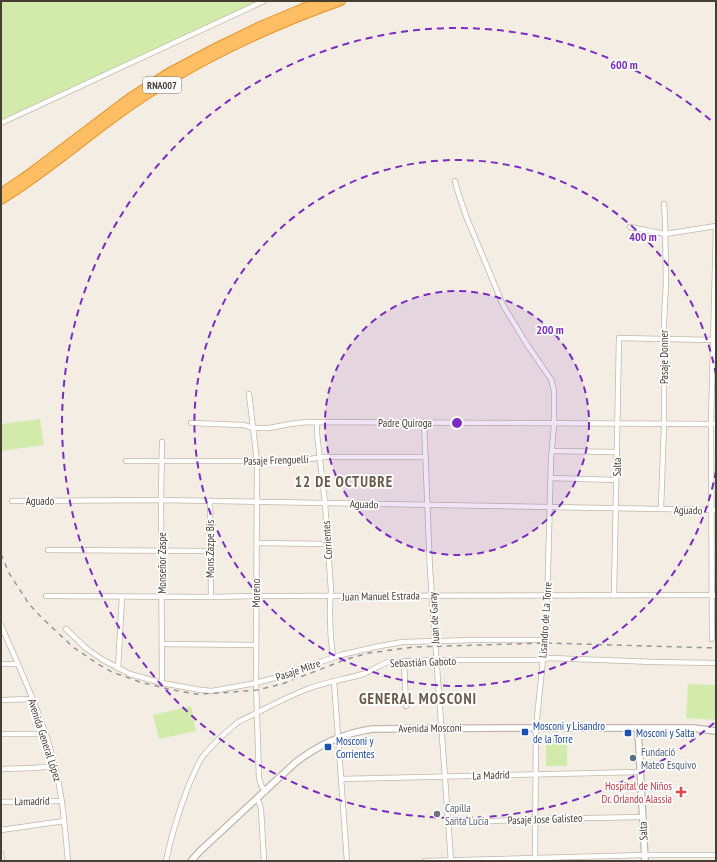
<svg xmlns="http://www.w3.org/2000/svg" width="717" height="862" font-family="'PT Sans Narrow',sans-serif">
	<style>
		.green { fill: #d3ebaa }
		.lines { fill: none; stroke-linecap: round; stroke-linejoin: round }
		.minor-casing { stroke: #c2b7a9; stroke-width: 6 }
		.tertiary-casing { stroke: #c2b7a9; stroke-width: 8 }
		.motorway-casing { stroke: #e7922a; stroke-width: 10 }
		.minor { stroke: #fff; stroke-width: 4.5 }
		.tertiary { stroke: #fff; stroke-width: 5.5 }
		.motorway { stroke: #ffbe63; stroke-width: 8 }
		.rail { stroke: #959595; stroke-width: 1.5; stroke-dasharray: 5 5; stroke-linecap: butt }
		.ring { fill: none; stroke: #7b2cbf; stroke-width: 2; stroke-dasharray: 7 5 }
		.transit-dot { fill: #1a4fb4; stroke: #fff; stroke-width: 1.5 }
		.service-dot { fill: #5c6f8a; stroke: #fff; stroke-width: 1.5 }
		.health-dot { fill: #e0444e; stroke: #fff; stroke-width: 1.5 }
		.worship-dot { fill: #6b7280; stroke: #fff; stroke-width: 1.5 }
		.labels { text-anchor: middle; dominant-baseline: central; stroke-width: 3.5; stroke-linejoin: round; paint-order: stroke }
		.shield { fill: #fff; stroke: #7e7771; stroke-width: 1 }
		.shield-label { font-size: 10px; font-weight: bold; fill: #463d34 }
		.street-label { font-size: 11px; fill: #463d34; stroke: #fff }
		.transit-label { font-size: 11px; fill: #164399; stroke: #fff; text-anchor: start }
		.service-label { font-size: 11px; fill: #4e5e75; stroke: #fff; text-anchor: start }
		.health-label { font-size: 11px; fill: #be3a42; stroke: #fff; text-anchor: end }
		.worship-label { font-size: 11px; fill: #5b616d; stroke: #fff; text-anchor: start }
		.district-label { font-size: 15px; font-weight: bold; letter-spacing: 1px; fill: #695a4a; stroke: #fff }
		.centre { fill: #7b2cbf; stroke: #fff; stroke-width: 2 }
		.ring-label { font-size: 12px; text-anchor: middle; font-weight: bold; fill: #7b2cbf; stroke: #fff; stroke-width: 3.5; stroke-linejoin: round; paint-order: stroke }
	</style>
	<rect width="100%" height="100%" fill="#f3ede4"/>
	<g class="green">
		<path d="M 1,1 L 262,1 L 1,122 Z"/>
		<path d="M 40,419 L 44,445 L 1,451 L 1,424 Z"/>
		<path d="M 688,684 L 716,685 L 716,720 L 686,718 Z"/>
		<path d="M 191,706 L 196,731 L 159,739 L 153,715 Z"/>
		<rect x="546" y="736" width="21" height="30"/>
	</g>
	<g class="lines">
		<defs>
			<g id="minor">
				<path d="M 1,123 L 264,1"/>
				<path d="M 455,181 L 457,189 L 466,216 L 503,305 L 528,346 L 548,375 L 551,379 L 554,391 L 554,424 L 551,460 L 546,643 L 543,659 L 536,728 L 535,861"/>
				<path d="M 630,227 L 665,234 L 716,226"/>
				<path d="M 249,394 L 257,461 L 256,683 L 259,778 L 261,785 L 265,792"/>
				<path d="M 424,422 L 430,570 L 451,861"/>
				<path d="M 191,423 L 243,425 L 254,428 L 269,428 L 290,424 L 307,422 L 716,424"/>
				<path d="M 317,423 L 317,434 L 325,503 L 331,591 C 329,613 330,636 333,657"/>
				<path d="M 552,451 L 617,452"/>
				<path d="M 126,461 L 257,461 L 302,460 L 325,457 L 426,457"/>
				<path d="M 551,478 L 616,480"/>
				<path d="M 12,501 L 161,500 L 716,510"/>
				<path d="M 210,501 L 211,597"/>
				<path d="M 661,509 L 664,424 L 664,321 L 666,283 L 665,218 L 664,204"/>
				<path d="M 257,543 L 327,544"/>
				<path d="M 48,550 L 210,551"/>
				<path d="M 614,595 L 619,338 L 714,340"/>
				<path d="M 46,596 L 211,597 L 257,596 L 716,595"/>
				<path d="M 1,625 C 20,670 44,719 55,767 C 63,798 65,830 68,861"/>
				<path d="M 66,629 L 87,649 L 103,660 L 130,674 L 162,683 L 201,690 L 212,691 L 256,683 L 274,678 L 341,655 L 375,647 L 402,642 L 475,640 L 546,640"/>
				<path d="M 712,639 L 711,424 L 716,226"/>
				<path d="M 162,644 L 256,645"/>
				<path d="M 404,662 L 406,706"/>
				<path d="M 1,664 L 17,664"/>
				<path d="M 118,668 L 122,597"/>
				<path d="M 334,681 L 347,861"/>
				<path d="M 162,683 L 161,500 L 162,442"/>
				<path d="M 1,700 L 32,699"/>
				<path d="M 1,734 L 45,734"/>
				<path d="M 1,769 L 34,768 L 55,766"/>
				<path d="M 341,779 L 640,772"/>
				<path d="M 257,799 L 259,802 L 261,809 L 264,861"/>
				<path d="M 1,802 L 62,801"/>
				<path d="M 448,823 L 535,819 L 643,817"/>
				<path d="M 1,830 L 64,821"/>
				<path d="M 1,853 L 2,861"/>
				<path d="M 166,861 C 171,836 179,811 188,787 C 192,778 196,768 201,759 C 211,745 225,733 238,722 C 262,711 285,697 310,688 C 327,682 346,679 363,674 C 372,671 379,665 388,662 L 436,660 L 538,660 L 549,658 L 654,662 L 716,663"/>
				<path d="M 425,861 L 645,855 L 716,855"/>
			</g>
			<g id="tertiary">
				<path d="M 638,728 L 645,861"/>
				<path d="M 191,861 L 200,851 L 295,763 C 318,745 343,733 373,729 L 502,728 L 693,728 L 716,731"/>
			</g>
			<g id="motorway">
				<path d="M 1,193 L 29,174 L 128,99 L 168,73 L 217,47 L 260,26 L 303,8 L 321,1"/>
				<path d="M 1,200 C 47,172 88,135 133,104 C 197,60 268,27 341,1"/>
			</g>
		</defs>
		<use href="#minor" class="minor-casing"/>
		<use href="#tertiary" class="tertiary-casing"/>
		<use href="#motorway" class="motorway-casing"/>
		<use href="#minor" class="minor"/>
		<use href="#tertiary" class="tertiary"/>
		<use href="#motorway" class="motorway"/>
		<path class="rail" d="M 1,554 L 9,573 L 29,604 L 41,617 L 73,647 L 98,664 L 112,672 L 140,682 L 168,689 L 184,692 L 196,694 L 220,693 L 257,690 L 282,684 L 347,659 L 369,653 L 414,647 L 546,643 L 716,648"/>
	</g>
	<circle cx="457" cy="423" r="132" fill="#7b2cbf" fill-opacity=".12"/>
	<g class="ring">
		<circle cx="457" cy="423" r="132"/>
		<path d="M716 471A263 263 0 1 1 716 375"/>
		<path d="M714 723A395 395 0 1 1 714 123"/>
	</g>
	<g class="transit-dot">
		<rect x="521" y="728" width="8" height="8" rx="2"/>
		<rect x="624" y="729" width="8" height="8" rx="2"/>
		<rect x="324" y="743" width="8" height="8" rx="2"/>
	</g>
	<circle class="service-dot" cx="633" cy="758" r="4"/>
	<path class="health-dot" d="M679 786h4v4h4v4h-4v4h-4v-4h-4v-4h4z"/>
	<circle class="worship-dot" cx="437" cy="814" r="4"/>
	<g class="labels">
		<rect class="shield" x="143" y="77" width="38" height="16" rx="3"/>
		<g class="shield-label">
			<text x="162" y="85">RNA007</text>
		</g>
		<g class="street-label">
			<text transform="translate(664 357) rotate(-90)">Pasaje Donner</text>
			<text x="405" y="423">Padre Quiroga</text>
			<text transform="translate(276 460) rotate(-2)">Pasaje Frenguelli</text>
			<text transform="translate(617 467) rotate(-89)">Salta</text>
			<text x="40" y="501">Aguado</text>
			<text transform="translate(364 504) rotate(1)">Aguado</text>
			<text transform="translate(688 510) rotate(1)">Aguado</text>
			<text transform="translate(327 540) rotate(-94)">Corrientes</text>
			<text transform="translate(210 549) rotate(-90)">Mons.Zazpe Bis</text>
			<text transform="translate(162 563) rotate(-90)">Monseñor Zaspe</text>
			<text transform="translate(256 593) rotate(-90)">Moreno</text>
			<text transform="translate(381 596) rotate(-1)">Juan Manuel Estrada</text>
			<text transform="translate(434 618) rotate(-93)">Juan de Garay</text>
			<text transform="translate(545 620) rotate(-86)">Lisandro de La Torre</text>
			<text transform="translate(423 662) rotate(-2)">Sebastián Gaboto</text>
			<text transform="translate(298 670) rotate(-19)">Pasaje Mitre</text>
			<text transform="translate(430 728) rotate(-1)">Avenida Mosconi</text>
			<text transform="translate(45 740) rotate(72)">Avenida General López</text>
			<text transform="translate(491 775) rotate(-2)">La Madrid</text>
			<text transform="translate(32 801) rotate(-1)">Lamadrid</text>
			<text transform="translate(545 819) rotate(-2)">Pasaje Jose Galisteo</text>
			<text transform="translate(643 831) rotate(-93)">Salta</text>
		</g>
		<g class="transit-label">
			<text x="533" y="726">Mosconi y Lisandro<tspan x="533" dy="13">de la Torre</tspan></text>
			<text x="636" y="733">Mosconi y Salta</text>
			<text x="336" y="741">Mosconi y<tspan x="336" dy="13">Corrientes</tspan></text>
		</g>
		<g class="service-label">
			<text x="641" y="752">Fundació<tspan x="641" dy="13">Mateo Esquivo</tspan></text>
		</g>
		<g class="health-label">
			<text x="672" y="786">Hospital de Niños<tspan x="672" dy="13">Dr. Orlando Alassia</tspan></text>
		</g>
		<g class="worship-label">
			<text x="445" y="808">Capilla<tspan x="445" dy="13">Santa Lucía</tspan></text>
		</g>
		<g class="district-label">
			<text x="344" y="481">12 DE OCTUBRE</text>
			<text x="418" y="698">GENERAL MOSCONI</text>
		</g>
	</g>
	<circle cx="457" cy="423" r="6" class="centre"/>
	<g class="ring-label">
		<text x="624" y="69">600 m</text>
		<text x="643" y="241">400 m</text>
		<text x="550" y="334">200 m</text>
	</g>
	<rect width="717" height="862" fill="none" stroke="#463d34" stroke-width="4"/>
</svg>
